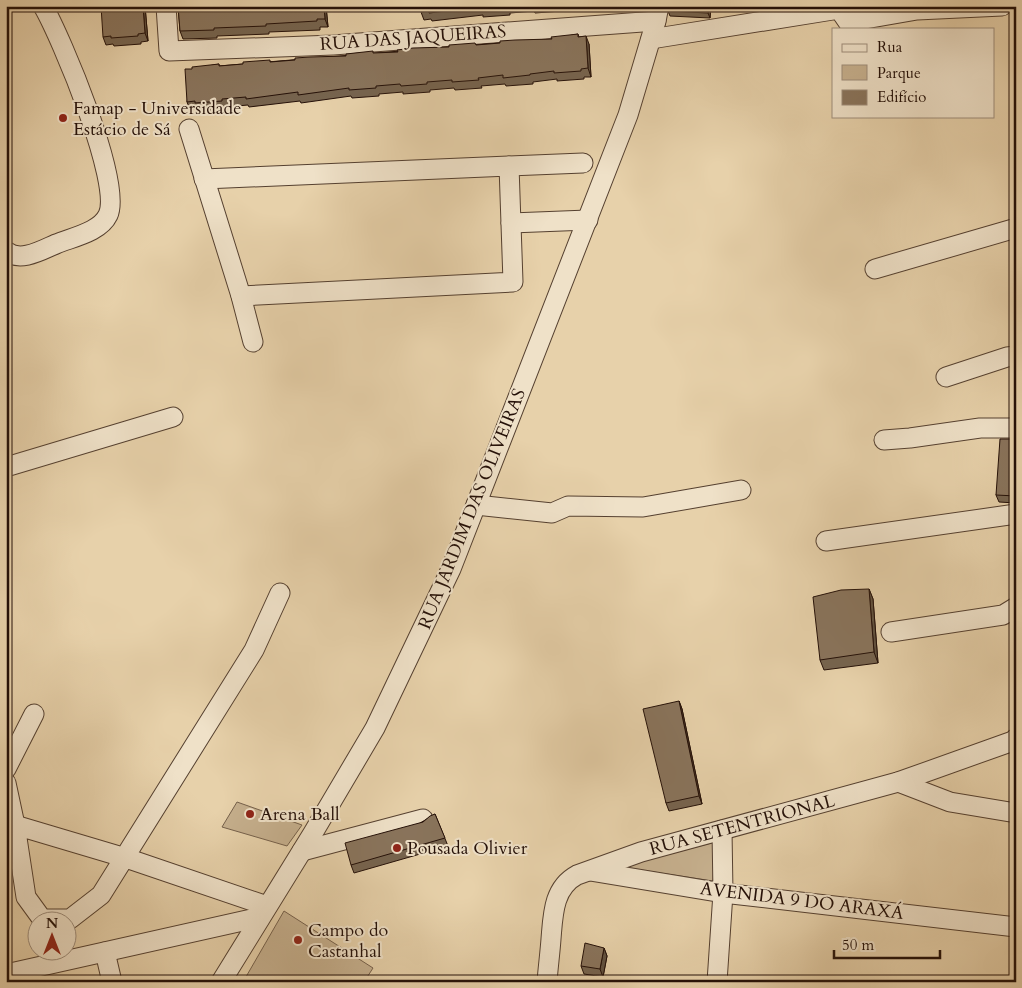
<svg xmlns="http://www.w3.org/2000/svg" width="1022" height="988" font-family="Cardo,serif">
	<style>
		.green { fill: #c6b08e; stroke: #75604b }
		.lines { fill: none; stroke-linecap: round; stroke-linejoin: round }
		.minor-casing { stroke: #554030; stroke-width: 21 }
		.minor { stroke: #efe1c8; stroke-width: 19 }
		.wall { fill: #76644f; stroke: #241008 }
		.shaded-wall { fill: #605140; stroke: #241008 }
		.building { fill: #89745c; stroke: #241008 }
		.poi-dot { fill: #8f2418; stroke: #efe1c8; stroke-width: 2 }
		.labels { text-anchor: middle; dominant-baseline: central; stroke-width: 4; stroke-linejoin: round; paint-order: stroke }
		.street-label { font-size: 18px; fill: #241008; stroke: #efe1c8 }
		.poi-label { font-size: 18px; fill: #241008; stroke: #efe1c8; text-anchor: start }
	</style>
	<rect width="100%" height="100%" fill="#e7d1aa"/>
	<filter id="stains"><feTurbulence type="fractalNoise" baseFrequency=".004" numOctaves="4"/><feColorMatrix values="0 0 0 0 .2 0 0 0 0 .09 0 0 0 0 .02 0 0 0 .5 -.17"/></filter>
	<radialGradient id="worn" r=".72"><stop offset=".6" stop-color="#630" stop-opacity="0"/><stop offset="1" stop-color="#630" stop-opacity=".3"/></radialGradient>
	<g class="green">
		<path d="M 237,802 L 302,825 L 287,846 L 222,827 Z"/>
		<path d="M 715,842 L 713,881 L 621,867 Z"/>
		<path d="M 284,911 L 373,968 L 364,982 L 243,982 Z"/>
	</g>
	<g class="lines">
		<defs>
			<g id="minor">
				<path d="M 166,6 L 169,51 L 333,45 L 656,21"/>
				<path d="M 651,39 L 839,9 L 848,22 L 917,10 L 1002,6"/>
				<path d="M 189,129 L 241,296 L 253,342"/>
				<path d="M 509,166 L 583,163"/>
				<path d="M 204,179 L 509,166 L 513,282 L 241,296"/>
				<path d="M 511,223 L 588,220"/>
				<path d="M 6,251 C 20,263 42,250 56,244 C 73,237 100,232 108,215 C 123,184 61,37 43,6"/>
				<path d="M 875,269 L 1016,228"/>
				<path d="M 946,377 L 1007,357 L 1016,356"/>
				<path d="M 884,440 L 910,438 L 980,428 L 1016,428"/>
				<path d="M 6,467 L 173,417"/>
				<path d="M 476,505 L 552,513 L 568,506 L 643,507 L 741,490"/>
				<path d="M 826,541 L 1016,514"/>
				<path d="M 891,632 L 1003,615 L 1016,607"/>
				<path d="M 6,769 L 34,714"/>
				<path d="M 898,782 L 950,802 L 1016,813"/>
				<path d="M 6,783 L 15,825"/>
				<path d="M 302,851 L 423,819"/>
				<path d="M 590,871 L 723,893 L 1016,927"/>
				<path d="M 267,906 L 126,858 L 15,825 L 26,897 L 42,919 L 70,919 L 101,895 L 254,650 L 280,593"/>
				<path d="M 105,952 L 112,982"/>
				<path d="M 6,974 L 260,917"/>
				<path d="M 221,982 L 313,833 L 375,728 L 451,569 L 628,115 L 656,21 L 659,6"/>
				<path d="M 547,982 C 548,968 550,953 551,939 C 553,915 553,888 577,875 L 641,852 L 898,782 L 1013,741 L 1016,738"/>
				<path d="M 717,982 L 723,893 L 722,830"/>
			</g>
		</defs>
		<use href="#minor" class="minor-casing"/>
		<use href="#minor" class="minor"/>
	</g>
	<g class="wall">
		<path d="M 145,6 L 148,41 L 141,42 L 141,44 L 114,46 L 113,44 L 106,45 L 103,37 Z"/>
		<path d="M 178,6 L 326,6 L 328,27 L 320,27 L 320,30 L 269,32 L 269,34 L 217,36 L 217,38 L 183,39 L 180,31 Z"/>
		<path d="M 421,6 L 613,6 L 586,9 L 585,7 L 561,9 L 561,11 L 535,13 L 534,11 L 510,13 L 510,15 L 483,17 L 483,15 L 432,21 L 431,19 L 424,20 L 421,12 Z"/>
		<path d="M 711,6 L 710,18 L 670,16 L 668,11 Z"/>
		<path d="M 578,34 L 579,37 L 589,44 L 591,77 L 584,77 L 584,79 L 557,81 L 557,79 L 533,82 L 533,84 L 506,86 L 505,84 L 481,86 L 482,88 L 455,90 L 454,88 L 430,90 L 430,92 L 403,94 L 403,92 L 379,94 L 379,96 L 352,98 L 351,96 L 301,103 L 300,101 L 249,107 L 248,105 L 225,107 L 225,109 L 198,111 L 197,109 L 190,110 L 187,102 L 192,69 L 219,64 L 219,66 L 243,64 L 449,47 L 552,39 Z"/>
		<path d="M 1016,439 L 1016,503 L 999,502 L 996,495 Z"/>
		<path d="M 869,589 L 873,599 L 878,663 L 824,670 L 820,660 Z"/>
		<path d="M 679,701 L 682,709 L 702,804 L 669,811 L 666,803 Z"/>
		<path d="M 435,814 L 448,846 L 354,873 L 351,865 Z"/>
		<path d="M 604,948 L 607,956 L 603,977 L 584,974 L 581,966 Z"/>
	</g>
	<g class="shaded-wall">
		<path d="M 143,6 L 145,6 L 148,41 L 145,33 Z"/>
		<path d="M 324,6 L 326,6 L 328,27 L 325,19 Z"/>
		<path d="M 709,6 L 711,6 L 710,18 L 708,13 Z"/>
		<path d="M 586,36 L 589,44 L 591,77 L 588,68 Z"/>
		<path d="M 869,589 L 873,599 L 878,663 L 874,652 Z"/>
		<path d="M 679,701 L 682,709 L 702,804 L 699,796 Z"/>
		<path d="M 604,948 L 607,956 L 603,977 L 600,969 Z"/>
	</g>
	<g class="building">
		<path d="M 101,6 L 143,6 L 145,33 L 138,34 L 138,36 L 111,38 L 111,36 L 103,37 Z"/>
		<path d="M 178,6 L 324,6 L 325,19 L 317,19 L 317,21 L 266,24 L 266,26 L 214,28 L 214,30 L 180,31 Z"/>
		<path d="M 421,6 L 507,6 L 507,7 L 480,9 L 480,7 L 429,13 L 429,11 L 421,12 Z"/>
		<path d="M 668,6 L 709,6 L 708,13 L 668,11 Z"/>
		<path d="M 578,34 L 578,37 L 586,36 L 588,68 L 581,69 L 581,71 L 554,73 L 554,71 L 530,74 L 530,75 L 503,78 L 503,75 L 478,78 L 479,80 L 452,82 L 452,80 L 427,82 L 427,84 L 401,86 L 400,84 L 376,86 L 376,88 L 349,90 L 349,88 L 298,95 L 298,92 L 246,99 L 246,97 L 222,99 L 222,101 L 195,103 L 195,101 L 187,102 L 185,69 L 192,69 L 192,67 L 219,64 L 219,66 L 243,64 L 243,62 L 270,60 L 270,62 L 295,60 L 295,58 L 310,57 L 346,56 L 346,54 L 373,51 L 373,53 L 398,52 L 397,50 L 413,48 L 449,47 L 449,45 L 475,43 L 476,45 L 500,43 L 500,41 L 515,40 L 552,39 L 551,37 Z"/>
		<path d="M 1000,439 L 1016,439 L 1016,496 L 996,495 Z"/>
		<path d="M 869,589 L 874,652 L 820,660 L 813,597 L 841,590 Z"/>
		<path d="M 679,701 L 699,796 L 666,803 L 643,709 Z"/>
		<path d="M 435,814 L 445,838 L 351,865 L 345,843 L 423,822 L 430,816 Z"/>
		<path d="M 585,943 L 604,948 L 600,969 L 581,966 Z"/>
	</g>
	<g class="poi-dot">
		<circle cx="63" cy="118" r="5"/>
		<circle cx="250" cy="814" r="5"/>
		<circle cx="397" cy="848" r="5"/>
		<circle cx="298" cy="940" r="5"/>
	</g>
	<g class="labels">
		<g class="street-label">
			<text transform="translate(413 38) rotate(-4)">RUA DAS JAQUEIRAS</text>
			<text transform="translate(472 509) rotate(-68)">RUA JARDIM DAS OLIVEIRAS</text>
			<text transform="translate(742 825) rotate(-15)">RUA SETENTRIONAL</text>
			<text transform="translate(802 901) rotate(7)">AVENIDA 9 DO ARAXÁ</text>
		</g>
		<g class="poi-label">
			<text x="73" y="108">Famap - Universidade<tspan x="73" dy="21">Estácio de Sá</tspan></text>
			<text x="260" y="814">Arena Ball</text>
			<text x="407" y="848">Pousada Olivier</text>
			<text x="308" y="930">Campo do<tspan x="308" dy="21">Castanhal</tspan></text>
		</g>
	</g>
	<rect width="1022" height="988" fill="none" stroke="#e7d1aa" stroke-width="25"/>
	<rect x="8" y="8" width="1007" height="973" fill="none" stroke="#241008" stroke-width="2.5"/>
	<rect x="12" y="12" width="997" height="963" fill="none" stroke="#241008"/>
	<rect x="832" y="28" width="162" height="90" fill="#efe1c8" stroke="#9e8d7b"/>
	<rect x="842" y="44" width="25" height="8" fill="#efe1c8" stroke="#9e8d7b"/>
	<text x="877" y="52" font-size="15" fill="#241008">Rua</text>
	<rect x="842" y="65" width="25" height="15" fill="#c6b08e" stroke="#9e8d7b"/>
	<text x="877" y="78" font-size="15" fill="#241008">Parque</text>
	<rect x="842" y="90" width="25" height="15" fill="#89745c" stroke="#9e8d7b"/>
	<text x="877" y="102" font-size="15" fill="#241008">Edifício</text>
	<g transform="translate(52 936)"><circle r="24" fill="#efe1c8" stroke="#9e8d7b"/>
	<path d="M0-4L9 19L0 12L-9 19Z" fill="#8f2418"/>
	<text y="-8" font-size="14" font-weight="bold" text-anchor="middle" fill="#241008">N</text>
	</g>
	<path d="M834 950v8h106v-8" fill="none" stroke="#241008" stroke-width="2.5"/>
	<text x="842" y="950" font-size="15" fill="#241008" stroke="#efe1c8" stroke-width="4" paint-order="stroke">50 m</text>
	<rect width="100%" height="100%" filter="url(#stains)"/>
	<rect width="100%" height="100%" fill="url(#worn)"/>
</svg>
